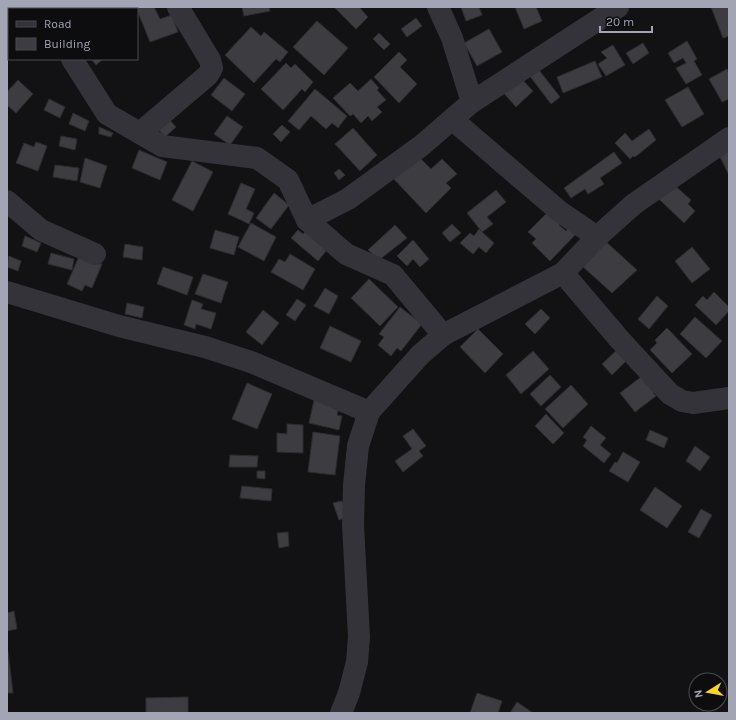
<svg xmlns="http://www.w3.org/2000/svg" width="736" height="720" font-family="Karla,sans-serif">
	<style>
		.building { fill: #3c3c41; stroke: #2d2c30 }
		.lines { fill: none; stroke-linecap: round; stroke-linejoin: round }
		.minor { stroke: #333339; stroke-width: 22 }
	</style>
	<rect width="100%" height="100%" fill="#121214"/>
	<g class="building">
		<path d="M 136,7 L 154,7 L 160,19 L 172,15 L 178,32 L 150,42 Z"/>
		<path d="M 242,7 L 269,7 L 270,11 L 244,16 Z"/>
		<path d="M 334,7 L 359,7 L 368,17 L 356,29 Z"/>
		<path d="M 461,7 L 479,7 L 482,15 L 466,21 Z"/>
		<path d="M 515,7 L 536,7 L 542,21 L 524,29 Z"/>
		<path d="M 711,7 L 729,7 L 729,36 L 723,38 Z"/>
		<path d="M 416,18 L 422,26 L 407,37 L 401,29 Z"/>
		<path d="M 317,21 L 348,48 L 324,75 L 293,47 Z"/>
		<path d="M 251,27 L 261,36 L 264,32 L 288,52 L 280,62 L 276,59 L 254,83 L 225,55 Z"/>
		<path d="M 489,29 L 502,52 L 477,66 L 464,43 Z"/>
		<path d="M 379,33 L 390,44 L 384,50 L 373,39 Z"/>
		<path d="M 687,41 L 697,59 L 694,61 L 702,75 L 686,84 L 676,68 L 686,63 L 683,58 L 674,63 L 668,53 Z"/>
		<path d="M 643,43 L 649,53 L 633,64 L 626,53 Z"/>
		<path d="M 613,45 L 625,65 L 606,76 L 598,64 L 607,58 L 601,52 Z"/>
		<path d="M 399,52 L 407,60 L 400,67 L 417,84 L 399,103 L 374,77 Z"/>
		<path d="M 91,59 L 103,59 L 96,65 Z"/>
		<path d="M 595,61 L 602,77 L 563,93 L 557,77 Z"/>
		<path d="M 286,63 L 291,68 L 295,64 L 313,82 L 305,92 L 302,89 L 283,110 L 261,89 Z"/>
		<path d="M 535,65 L 560,97 L 551,104 L 526,71 Z"/>
		<path d="M 727,69 L 729,73 L 729,99 L 722,102 L 709,79 Z"/>
		<path d="M 518,75 L 533,91 L 516,107 L 501,90 Z"/>
		<path d="M 224,78 L 245,94 L 232,111 L 211,95 Z"/>
		<path d="M 371,79 L 379,88 L 377,90 L 386,100 L 377,107 L 382,112 L 372,121 L 368,116 L 361,123 L 353,114 L 350,116 L 333,98 L 350,83 L 358,91 Z"/>
		<path d="M 18,80 L 33,94 L 16,113 L 7,105 L 7,92 Z"/>
		<path d="M 688,87 L 704,114 L 682,127 L 665,100 Z"/>
		<path d="M 315,89 L 347,116 L 338,128 L 332,123 L 326,129 L 311,116 L 299,130 L 288,121 Z"/>
		<path d="M 49,99 L 65,107 L 60,118 L 44,110 Z"/>
		<path d="M 73,113 L 89,121 L 85,131 L 69,124 Z"/>
		<path d="M 227,116 L 243,127 L 230,145 L 214,134 Z"/>
		<path d="M 168,118 L 176,127 L 165,137 L 157,128 Z"/>
		<path d="M 282,125 L 290,132 L 281,142 L 273,134 Z"/>
		<path d="M 99,127 L 113,133 L 111,137 L 99,134 Z"/>
		<path d="M 353,128 L 377,155 L 360,171 L 335,144 Z"/>
		<path d="M 649,129 L 656,140 L 635,157 L 633,156 L 630,159 L 615,143 L 625,133 L 632,141 Z"/>
		<path d="M 61,136 L 77,139 L 75,150 L 59,146 Z"/>
		<path d="M 36,142 L 47,146 L 38,171 L 16,163 L 24,143 L 34,147 Z"/>
		<path d="M 729,148 L 729,175 L 718,153 Z"/>
		<path d="M 139,150 L 167,162 L 160,180 L 132,168 Z"/>
		<path d="M 614,152 L 622,163 L 600,178 L 604,184 L 588,194 L 585,189 L 571,198 L 564,188 Z"/>
		<path d="M 418,156 L 431,169 L 442,159 L 457,174 L 446,183 L 451,188 L 426,213 L 389,174 Z"/>
		<path d="M 85,158 L 107,166 L 100,188 L 80,182 Z"/>
		<path d="M 192,161 L 213,172 L 193,211 L 172,200 Z"/>
		<path d="M 55,165 L 79,168 L 77,181 L 53,177 Z"/>
		<path d="M 339,169 L 345,175 L 339,180 L 334,173 Z"/>
		<path d="M 241,183 L 255,189 L 246,209 L 254,213 L 249,224 L 228,214 Z"/>
		<path d="M 673,184 L 691,200 L 688,204 L 695,211 L 684,223 L 659,199 Z"/>
		<path d="M 496,190 L 506,202 L 487,217 L 493,224 L 482,232 L 467,213 Z"/>
		<path d="M 274,193 L 289,205 L 271,229 L 256,218 Z"/>
		<path d="M 551,209 L 563,221 L 559,225 L 566,231 L 571,225 L 578,232 L 550,261 L 532,243 L 536,239 L 528,232 Z"/>
		<path d="M 251,223 L 276,237 L 264,261 L 238,247 Z"/>
		<path d="M 452,224 L 461,233 L 450,242 L 442,233 Z"/>
		<path d="M 395,225 L 407,238 L 379,260 L 368,250 Z"/>
		<path d="M 309,227 L 331,245 L 318,261 L 291,238 L 298,230 L 303,234 Z"/>
		<path d="M 479,229 L 494,243 L 486,253 L 479,247 L 473,254 L 460,243 L 470,233 L 474,236 Z"/>
		<path d="M 215,230 L 239,237 L 234,255 L 210,248 Z"/>
		<path d="M 25,236 L 41,243 L 37,252 L 22,246 Z"/>
		<path d="M 413,240 L 429,259 L 420,267 L 413,259 L 407,266 L 397,256 Z"/>
		<path d="M 604,240 L 637,270 L 612,293 L 581,265 Z"/>
		<path d="M 125,244 L 143,247 L 142,260 L 123,257 Z"/>
		<path d="M 692,247 L 710,269 L 692,283 L 675,261 Z"/>
		<path d="M 51,253 L 74,259 L 72,270 L 48,264 Z"/>
		<path d="M 80,254 L 102,264 L 92,288 L 85,285 L 82,291 L 67,284 Z"/>
		<path d="M 290,254 L 315,269 L 303,290 L 271,272 L 279,259 L 285,262 Z"/>
		<path d="M 9,256 L 21,261 L 18,271 L 7,267 Z"/>
		<path d="M 163,267 L 193,277 L 187,295 L 157,284 Z"/>
		<path d="M 203,274 L 228,282 L 221,303 L 195,294 Z"/>
		<path d="M 369,279 L 398,307 L 380,326 L 351,298 Z"/>
		<path d="M 325,288 L 338,296 L 329,314 L 314,306 Z"/>
		<path d="M 714,292 L 729,307 L 729,311 L 716,325 L 695,305 L 703,296 L 707,300 Z"/>
		<path d="M 657,296 L 668,306 L 649,329 L 638,319 Z"/>
		<path d="M 297,299 L 306,305 L 295,321 L 286,315 Z"/>
		<path d="M 192,300 L 203,304 L 201,309 L 216,313 L 211,329 L 196,324 L 195,329 L 184,325 Z"/>
		<path d="M 127,303 L 144,307 L 142,318 L 125,314 Z"/>
		<path d="M 400,307 L 422,324 L 401,351 L 397,348 L 391,356 L 378,345 L 384,337 L 379,334 Z"/>
		<path d="M 541,309 L 550,318 L 535,334 L 525,324 Z"/>
		<path d="M 263,310 L 279,323 L 262,345 L 246,332 Z"/>
		<path d="M 695,317 L 722,341 L 706,358 L 680,334 Z"/>
		<path d="M 330,326 L 361,341 L 351,362 L 320,348 Z"/>
		<path d="M 667,328 L 692,354 L 672,373 L 650,350 L 657,343 L 655,340 Z"/>
		<path d="M 478,329 L 503,354 L 485,373 L 460,347 Z"/>
		<path d="M 620,347 L 630,357 L 612,375 L 602,364 Z"/>
		<path d="M 533,351 L 549,369 L 521,394 L 506,375 Z"/>
		<path d="M 645,374 L 659,388 L 653,393 L 656,396 L 635,412 L 620,393 Z"/>
		<path d="M 550,375 L 561,387 L 541,406 L 530,394 Z"/>
		<path d="M 247,383 L 272,394 L 257,429 L 232,419 Z"/>
		<path d="M 571,385 L 588,404 L 563,428 L 545,409 Z"/>
		<path d="M 314,400 L 339,406 L 337,415 L 342,416 L 339,430 L 309,423 Z"/>
		<path d="M 546,414 L 564,433 L 553,444 L 535,426 Z"/>
		<path d="M 287,424 L 303,425 L 303,453 L 277,452 L 277,433 L 287,434 Z"/>
		<path d="M 591,426 L 606,438 L 600,445 L 611,454 L 604,463 L 583,446 L 587,440 L 583,437 Z"/>
		<path d="M 413,429 L 426,446 L 419,451 L 423,456 L 403,472 L 395,461 L 412,449 L 403,436 Z"/>
		<path d="M 650,430 L 668,438 L 664,448 L 646,440 Z"/>
		<path d="M 313,432 L 340,436 L 335,475 L 308,472 Z"/>
		<path d="M 695,446 L 710,457 L 700,471 L 686,461 Z"/>
		<path d="M 623,452 L 640,462 L 628,482 L 609,471 L 615,462 L 617,463 Z"/>
		<path d="M 230,455 L 258,456 L 257,467 L 229,467 Z"/>
		<path d="M 257,471 L 265,471 L 265,479 L 257,478 Z"/>
		<path d="M 242,486 L 272,489 L 271,501 L 240,498 Z"/>
		<path d="M 655,487 L 682,506 L 667,528 L 640,510 Z"/>
		<path d="M 342,501 L 347,517 L 339,520 L 333,503 Z"/>
		<path d="M 701,509 L 712,515 L 699,538 L 688,532 Z"/>
		<path d="M 288,532 L 289,546 L 279,548 L 277,533 Z"/>
		<path d="M 14,611 L 17,629 L 7,631 L 7,613 Z"/>
		<path d="M 8,651 L 13,693 L 7,693 L 7,652 Z"/>
		<path d="M 477,693 L 502,701 L 498,713 L 470,713 Z"/>
		<path d="M 188,697 L 188,713 L 146,713 L 146,698 Z"/>
		<path d="M 517,702 L 533,713 L 510,713 Z"/>
	</g>
	<g class="lines">
		<g class="minor">
			<path d="M 36,7 L 37,9"/>
			<path d="M 438,7 L 452,38 L 472,102"/>
			<path d="M 72,59 L 107,114 L 162,146 L 257,158 L 288,180 L 307,220 L 348,199 L 421,146 L 472,102 L 618,7"/>
			<path d="M 453,120 L 559,211 L 597,237"/>
			<path d="M 141,132 L 208,75 L 212,68 L 210,60 L 178,7"/>
			<path d="M 7,201 L 41,230 L 95,254"/>
			<path d="M 307,220 L 346,254 L 393,275 L 443,335"/>
			<path d="M 563,273 L 620,340 L 670,394 L 682,401 L 693,403 L 729,398"/>
			<path d="M 7,292 L 119,326 L 205,347 L 251,362 L 369,412"/>
			<path d="M 341,713 L 349,693 L 357,662 L 359,637 L 353,525 L 354,485 L 358,446 L 369,412 L 420,355 L 443,335 L 563,273 L 597,237 L 634,204 L 729,138"/>
		</g>
	</g>
	<rect width="736" height="720" fill="none" stroke="#a3a5b5" stroke-width="16"/>
	<rect x="8" y="8" width="130" height="52" fill="#0d0d0f" stroke="#494a51"/>
	<rect x="16" y="21" width="20" height="6" fill="#333339" stroke="#494a51"/>
	<text x="44" y="28" font-size="12" fill="#a3a5b5">Road</text>
	<rect x="16" y="38" width="20" height="12" fill="#3c3c41" stroke="#494a51"/>
	<text x="44" y="48" font-size="12" fill="#a3a5b5">Building</text>
	<g transform="translate(708 692) rotate(259)"><circle r="19" fill="#0d0d0f" stroke="#494a51"/>
	<path d="M0-3L7 15L0 10L-7 15Z" fill="#fad524"/>
	<text y="-6" font-size="11" font-weight="bold" text-anchor="middle" fill="#a3a5b5">N</text>
	</g>
	<path d="M600 26v6h52v-6" fill="none" stroke="#a3a5b5" stroke-width="2"/>
	<text x="606" y="26" font-size="12" fill="#a3a5b5" stroke="#0d0d0f" stroke-width="3" paint-order="stroke">20 m</text>
</svg>
